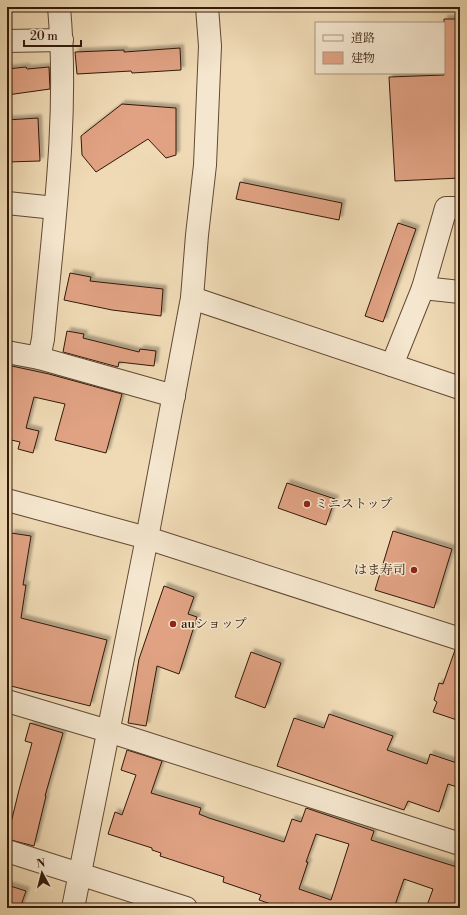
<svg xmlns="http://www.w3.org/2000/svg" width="467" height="915" font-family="'Libre Bodoni','Noto Serif JP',serif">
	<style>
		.building { fill: #e0a283; stroke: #331908; fill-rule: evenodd; filter: url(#shadow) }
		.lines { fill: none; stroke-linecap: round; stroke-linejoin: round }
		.minor-casing { stroke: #624933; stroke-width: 24 }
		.minor { stroke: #f5e7cf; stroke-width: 22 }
		.poi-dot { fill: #8f2418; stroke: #f5e7cf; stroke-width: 1.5 }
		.labels { text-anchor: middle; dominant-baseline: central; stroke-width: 3; stroke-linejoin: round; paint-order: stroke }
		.poi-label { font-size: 13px; fill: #331908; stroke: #f5e7cf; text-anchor: start }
	</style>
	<defs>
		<filter id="shadow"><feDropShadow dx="3.5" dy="-3.5" stdDeviation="1" flood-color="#0004"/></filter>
	</defs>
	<rect width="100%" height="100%" fill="#efdab5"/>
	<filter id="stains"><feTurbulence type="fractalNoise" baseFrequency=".005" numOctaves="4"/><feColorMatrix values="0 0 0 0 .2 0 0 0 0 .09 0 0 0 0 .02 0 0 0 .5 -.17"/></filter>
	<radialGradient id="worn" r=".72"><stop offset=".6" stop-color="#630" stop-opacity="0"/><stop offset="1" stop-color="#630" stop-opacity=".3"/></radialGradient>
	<g class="building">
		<path d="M 444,19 L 460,19 L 460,178 L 395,181 L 389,77 L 444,75 Z"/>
		<path d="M 180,48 L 181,70 L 132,73 L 131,71 L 77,74 L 75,52 L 124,50 L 124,52 Z"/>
		<path d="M 26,67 L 27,69 L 49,67 L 50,89 L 7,95 L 7,69 Z"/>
		<path d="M 122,104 L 176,108 L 176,155 L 166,158 L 148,139 L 96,172 L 82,155 L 81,136 Z"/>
		<path d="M 38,118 L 40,161 L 7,162 L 7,120 Z"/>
		<path d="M 240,182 L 342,203 L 339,220 L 236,199 Z"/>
		<path d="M 398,223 L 416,229 L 383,322 L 365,316 Z"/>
		<path d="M 70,273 L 91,277 L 90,281 L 163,289 L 161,316 L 112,310 L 64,300 Z"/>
		<path d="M 67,331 L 84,334 L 83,338 L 139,352 L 140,349 L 156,351 L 154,366 L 119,362 L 118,367 L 63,352 Z"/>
		<path d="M 7,365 L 49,374 L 122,394 L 106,453 L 55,440 L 65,404 L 34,397 L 26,428 L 39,431 L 33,453 L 18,449 L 20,442 L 7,439 Z"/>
		<path d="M 287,483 L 335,499 L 326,525 L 278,508 Z"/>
		<path d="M 393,531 L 452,549 L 434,608 L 375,590 Z"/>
		<path d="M 11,533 L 31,536 L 23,585 L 26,585 L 21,618 L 107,640 L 90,706 L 7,685 L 7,557 Z"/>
		<path d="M 164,586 L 194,597 L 188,614 L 197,617 L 179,674 L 157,666 L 146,726 L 128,723 L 139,659 Z"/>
		<path d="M 455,650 L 460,651 L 460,721 L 433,712 L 437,702 L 434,700 L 439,683 L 443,684 Z"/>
		<path d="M 251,652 L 281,663 L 265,708 L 235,697 Z"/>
		<path d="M 329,714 L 393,736 L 387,750 L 427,764 L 430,754 L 460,764 L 460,788 L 448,784 L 439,812 L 408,801 L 404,810 L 277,766 L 294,718 L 324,728 Z"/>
		<path d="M 30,723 L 63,733 L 45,796 L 46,796 L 34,846 L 7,839 L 19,790 L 32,743 L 25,741 Z"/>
		<path d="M 127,750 L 162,761 L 151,793 L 201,808 L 199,814 L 209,818 L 284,842 L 292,819 L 301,822 L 306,808 L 374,831 L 371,840 L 460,868 L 460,908 L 426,908 L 433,889 L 404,879 L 394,908 L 305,908 L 291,903 L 289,908 L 283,908 L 259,900 L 261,895 L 223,882 L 224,877 L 160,856 L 161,853 L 152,850 L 152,848 L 108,834 L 115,812 L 122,815 L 136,775 L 121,770 ZM 316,834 L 349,844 L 331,900 L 299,889 L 308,862 L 306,862 Z"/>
		<path d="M 7,885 L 26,891 L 20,908 L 7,908 Z"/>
	</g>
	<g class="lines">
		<defs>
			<g id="minor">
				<path d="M 7,41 L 62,40"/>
				<path d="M 7,203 L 55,208"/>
				<path d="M 423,288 L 460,292"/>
				<path d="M 192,298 L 460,388"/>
				<path d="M 7,352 L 39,358 L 174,396"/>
				<path d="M 39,358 L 43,339 C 53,229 69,118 59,7"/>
				<path d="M 392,365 L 423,288 L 446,208 L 460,208"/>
				<path d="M 7,500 L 147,538 L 460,639"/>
				<path d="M 7,701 L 108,731 L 460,844"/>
				<path d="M 7,851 L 186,908"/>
				<path d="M 73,908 L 147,538 L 192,298 L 197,235 L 205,165 L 210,46 L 207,7"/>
			</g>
		</defs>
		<use href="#minor" class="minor-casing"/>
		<use href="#minor" class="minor"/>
	</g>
	<g class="poi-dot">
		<circle cx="307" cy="504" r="4"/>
		<circle cx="414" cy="570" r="4"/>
		<circle cx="173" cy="624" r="4"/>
	</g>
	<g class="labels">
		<g class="poi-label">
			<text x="315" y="504">ミニストップ</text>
			<text x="406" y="570" text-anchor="end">はま寿司</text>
			<text x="181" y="624">auショップ</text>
		</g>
	</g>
	<rect width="467" height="915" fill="none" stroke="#efdab5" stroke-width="24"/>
	<rect x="8" y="8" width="451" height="899" fill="none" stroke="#331908" stroke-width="2"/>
	<rect x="12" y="12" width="443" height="891" fill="none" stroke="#331908"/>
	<rect x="315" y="22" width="130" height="52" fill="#f5e7cf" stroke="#a7957f"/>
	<rect x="323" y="35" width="20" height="6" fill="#f5e7cf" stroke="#a7957f"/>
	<text x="351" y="42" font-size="12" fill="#331908">道路</text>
	<rect x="323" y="52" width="20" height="12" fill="#e0a283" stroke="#a7957f"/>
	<text x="351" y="62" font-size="12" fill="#331908">建物</text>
	<g transform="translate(42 873) rotate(353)" stroke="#f5e7cf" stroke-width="3" paint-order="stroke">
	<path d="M0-3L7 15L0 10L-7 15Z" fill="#331908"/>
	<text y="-6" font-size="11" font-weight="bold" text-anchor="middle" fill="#331908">N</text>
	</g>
	<path d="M24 40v6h57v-6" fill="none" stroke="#331908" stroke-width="2"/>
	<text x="30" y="40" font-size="12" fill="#331908" stroke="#f5e7cf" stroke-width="3" paint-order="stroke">20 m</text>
	<rect width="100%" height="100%" filter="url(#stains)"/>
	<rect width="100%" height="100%" fill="url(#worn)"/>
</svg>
